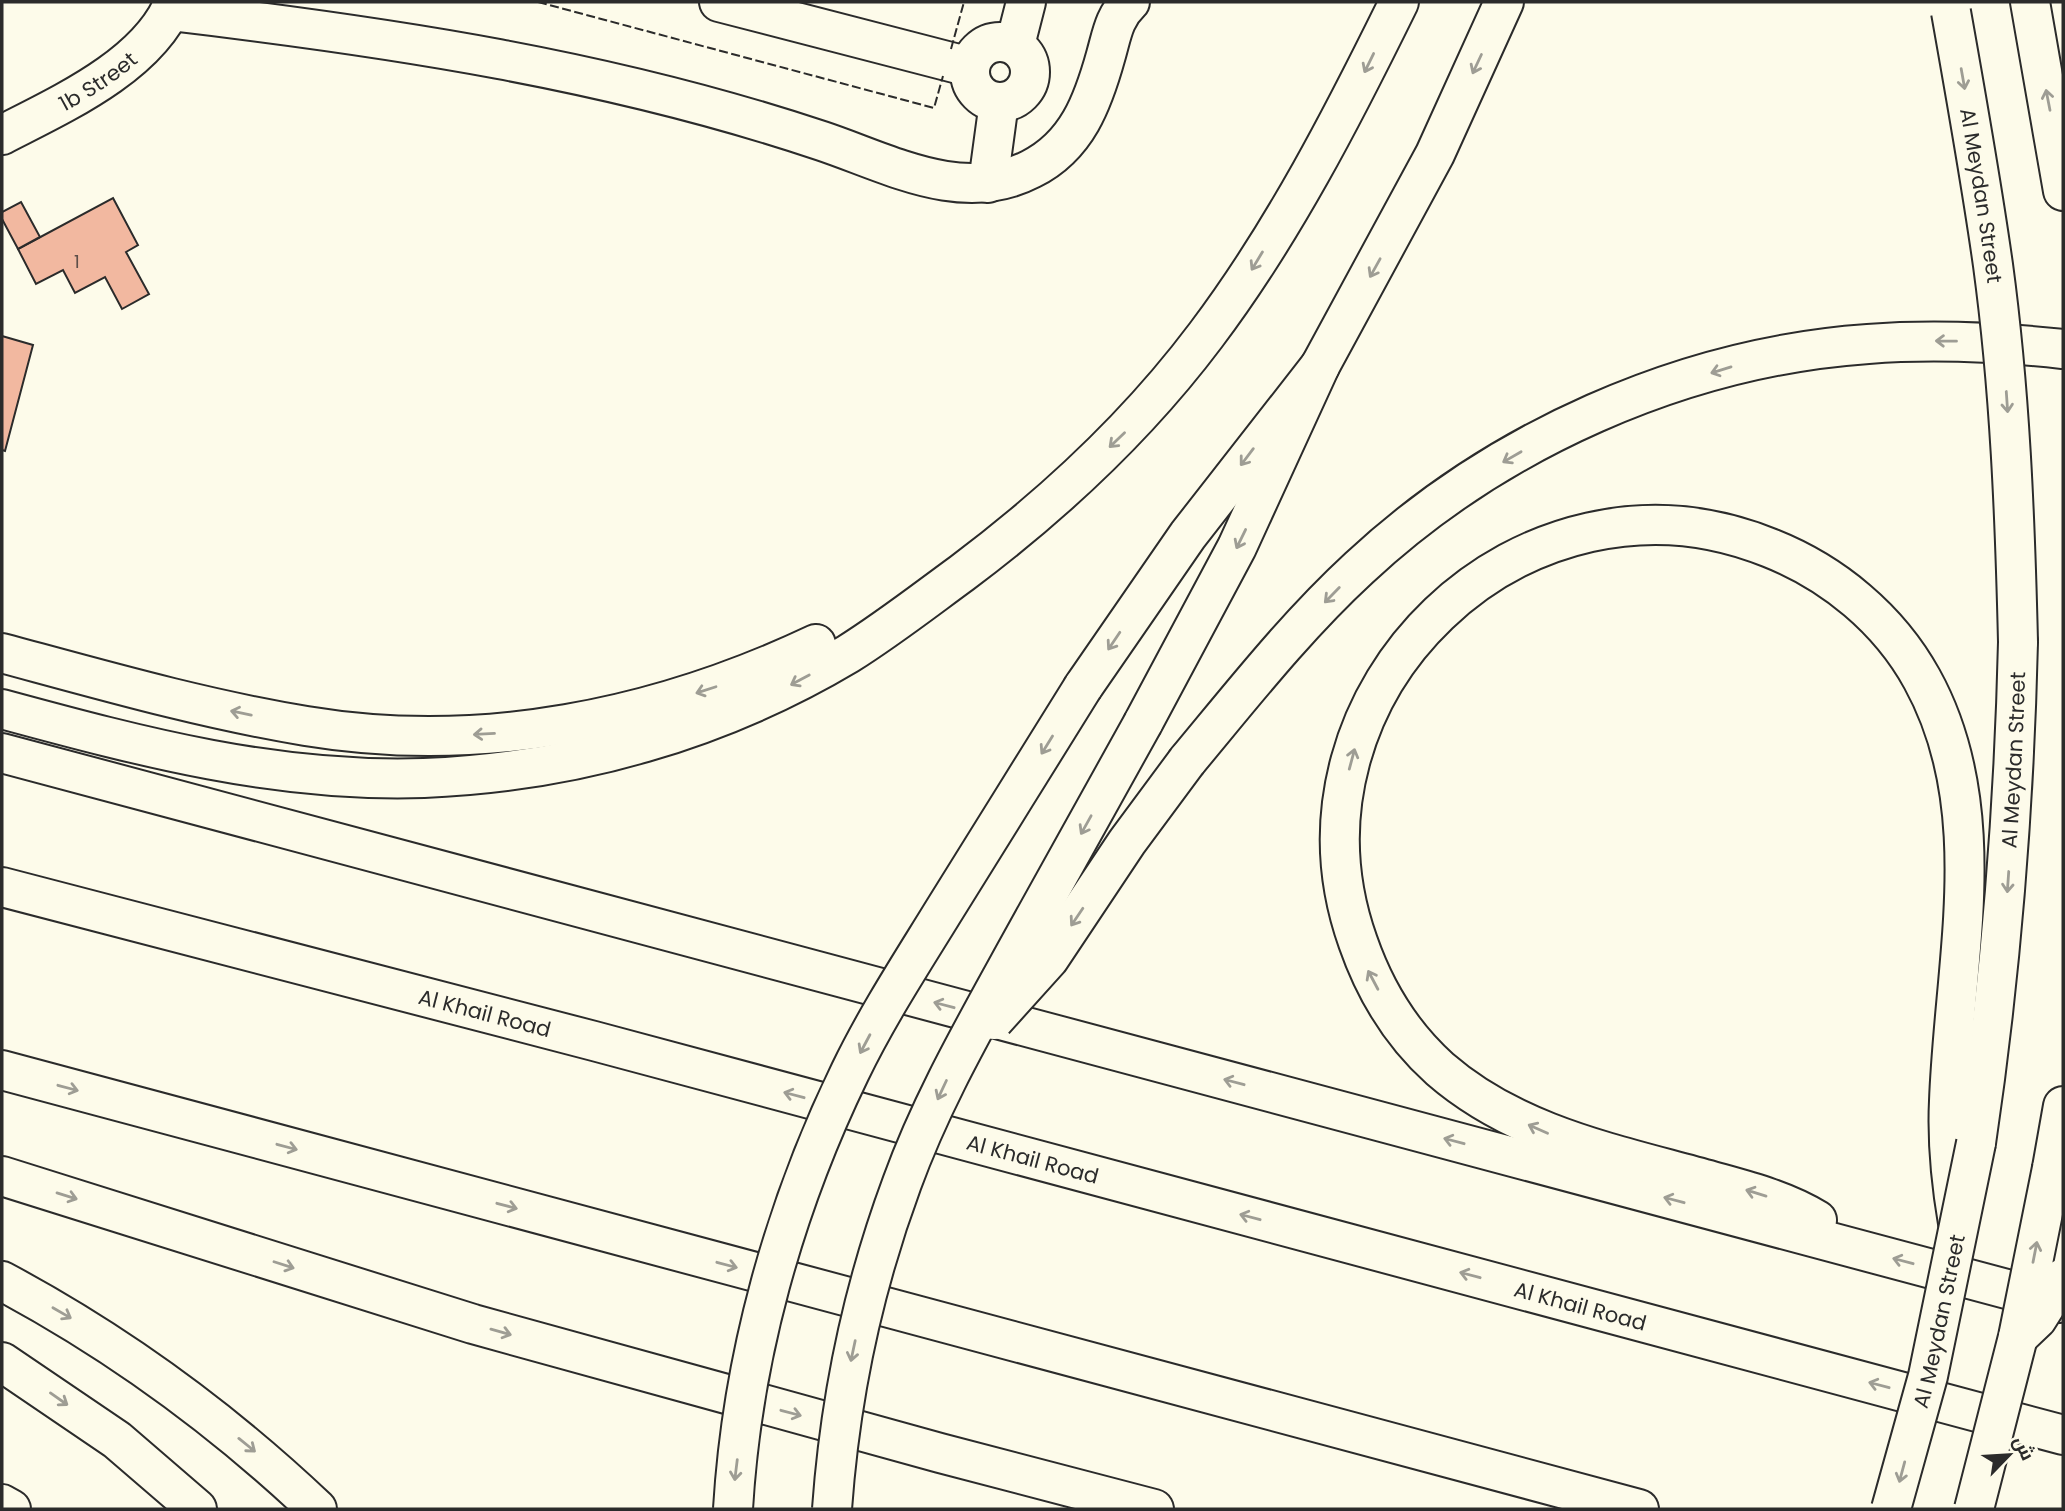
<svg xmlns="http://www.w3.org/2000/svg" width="2065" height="1511" font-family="Poppins,Cairo,sans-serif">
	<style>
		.building { fill: #f2b8a0; stroke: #2b2b2b; stroke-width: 2 }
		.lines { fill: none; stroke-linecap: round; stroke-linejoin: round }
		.minor-casing { stroke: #2b2b2b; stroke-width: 42 }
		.major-casing { stroke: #2b2b2b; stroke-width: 42 }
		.highway-casing { stroke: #2b2b2b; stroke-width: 42 }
		.minor { stroke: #fdfbea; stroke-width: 38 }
		.major { stroke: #fdfbea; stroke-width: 38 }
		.highway { stroke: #fdfbea; stroke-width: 38 }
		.major-bridge-casing { stroke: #2b2b2b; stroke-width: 42; stroke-linecap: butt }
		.highway-bridge-casing { stroke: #2b2b2b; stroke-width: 42; stroke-linecap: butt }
		.major-bridge { stroke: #fdfbea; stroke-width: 38 }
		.highway-bridge { stroke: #fdfbea; stroke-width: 38 }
		.fence { stroke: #2b2b2b; stroke-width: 2; stroke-dasharray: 9 3.5; stroke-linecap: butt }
		.oneway { stroke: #9e9d94 }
		.labels { text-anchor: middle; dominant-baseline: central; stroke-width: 5; stroke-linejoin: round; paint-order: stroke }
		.number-label { font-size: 18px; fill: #5d4e48 }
		.street-label { font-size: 21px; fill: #2b2b2b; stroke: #fdfbea }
	</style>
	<rect width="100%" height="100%" fill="#fdfbea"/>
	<g class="building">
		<path d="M 113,198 L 138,245 L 126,252 L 149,294 L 122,309 L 105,277 L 75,293 L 63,270 L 36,284 L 18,249 Z"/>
		<path d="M 21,202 L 40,237 L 18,249 L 2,219 L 2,212 Z"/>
		<path d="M 2,336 L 33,345 L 5,451 L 2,450 Z"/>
	</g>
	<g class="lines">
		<defs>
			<g id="minor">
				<path d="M 719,2 L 970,67"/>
				<path d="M 170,11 C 391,37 610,70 822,141 C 888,163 962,205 1031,169 C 1077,146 1093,102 1106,55 C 1112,34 1114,17 1130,2"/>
				<circle cx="1000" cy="72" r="30"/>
				<path d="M 1015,45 L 1026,2"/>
				<path id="s1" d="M 2,135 C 60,105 148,66 174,2"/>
				<path d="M 988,183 L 999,102"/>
				<path d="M 2,1504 L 11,1509"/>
			</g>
			<g id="major">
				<path d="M 2030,2 L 2063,191"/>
				<path d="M 1083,687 L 1188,535 L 1320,366 L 1435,154 L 1504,2"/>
				<path id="s2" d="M 1976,1143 C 2001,975 2014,812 2018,642"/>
				<path d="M 2052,1168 L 2063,1106"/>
			</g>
			<g id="highway">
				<path d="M 2,653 C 102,680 203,709 306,726 C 481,755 657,719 816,644"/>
				<path d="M 2,709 C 142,747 277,783 424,778 C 574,772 719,731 848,654 C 888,629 925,600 962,573 C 1054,504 1137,427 1206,335 C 1283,233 1343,116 1399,2"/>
				<path d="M 1143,723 L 1237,547 L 1320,366"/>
				<path d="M 2,753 L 2059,1303"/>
				<path d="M 1187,761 C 1242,695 1296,626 1359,568 C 1495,441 1682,357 1868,344 C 1934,339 1998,342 2063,349"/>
				<path id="s3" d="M 2,887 L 594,1041 L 2063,1435"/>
				<path d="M 2,1070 L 1639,1509"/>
				<path d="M 2,1176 L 473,1324 L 940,1453 L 1154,1509"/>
				<path d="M 1817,1220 C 1784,1200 1748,1191 1712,1181 C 1616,1154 1517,1136 1440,1069 C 1401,1034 1375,991 1358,942 C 1269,692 1525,448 1770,548 C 1833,573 1889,619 1922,679 C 1994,809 1954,961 1949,1101 C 1947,1142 1951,1182 1958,1223"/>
				<path d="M 2,1281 C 118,1343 221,1418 317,1509"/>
				<path d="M 2,1362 L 117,1440 L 197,1509"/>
			</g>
		</defs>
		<use href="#minor" class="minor-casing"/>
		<use href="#major" class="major-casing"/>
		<use href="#highway" class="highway-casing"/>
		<use href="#minor" class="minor"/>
		<use href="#major" class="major"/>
		<use href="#highway" class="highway"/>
		<defs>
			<g id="major-bridge">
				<path id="s4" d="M 1951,12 C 1966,96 1981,180 1993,265 C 2010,390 2015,516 2018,642"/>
				<path d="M 733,1509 C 742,1358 784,1208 850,1072 C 877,1016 911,964 943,912 C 990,837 1036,762 1083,687"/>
				<path id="s5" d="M 1891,1509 L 1928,1376 L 1976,1143"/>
				<path d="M 1974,1509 L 2018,1337 L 2052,1168"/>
			</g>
			<g id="highway-bridge">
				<path d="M 994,1020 L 1049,959 L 1127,842 L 1187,761"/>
				<path d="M 2018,1337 L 2037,1319 L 2063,1278"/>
				<path d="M 832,1509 C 840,1398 863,1288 902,1183 C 931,1103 973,1030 1014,955 C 1057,878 1100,800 1143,723"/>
			</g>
		</defs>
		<use href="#major-bridge" class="major-bridge-casing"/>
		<use href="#highway-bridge" class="highway-bridge-casing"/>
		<use href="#major-bridge" class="major-bridge"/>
		<use href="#highway-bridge" class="highway-bridge"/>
		<g class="fence">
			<path d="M 538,2 L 934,108 L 943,76"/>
			<path d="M 951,49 L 964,2"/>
		</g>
	</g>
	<defs><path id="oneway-shaft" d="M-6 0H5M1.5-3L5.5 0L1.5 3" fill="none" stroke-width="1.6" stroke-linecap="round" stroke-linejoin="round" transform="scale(1.75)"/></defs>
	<g class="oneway">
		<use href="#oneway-shaft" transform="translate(1369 63) rotate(116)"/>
		<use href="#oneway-shaft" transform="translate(1477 64) rotate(115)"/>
		<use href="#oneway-shaft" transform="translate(1963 79) rotate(80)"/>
		<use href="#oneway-shaft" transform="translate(2048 100) rotate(-101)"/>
		<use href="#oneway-shaft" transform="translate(1257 261) rotate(121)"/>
		<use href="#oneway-shaft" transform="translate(1375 268) rotate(119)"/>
		<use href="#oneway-shaft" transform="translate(1946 341) rotate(-179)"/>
		<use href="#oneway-shaft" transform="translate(1721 370) rotate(163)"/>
		<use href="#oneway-shaft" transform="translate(2007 402) rotate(86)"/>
		<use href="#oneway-shaft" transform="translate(1117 440) rotate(136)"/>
		<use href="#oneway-shaft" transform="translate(1247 457) rotate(127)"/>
		<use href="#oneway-shaft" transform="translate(1512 457) rotate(150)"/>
		<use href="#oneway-shaft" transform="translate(1241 539) rotate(116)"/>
		<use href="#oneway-shaft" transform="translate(1332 595) rotate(134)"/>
		<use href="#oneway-shaft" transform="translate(1114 641) rotate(124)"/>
		<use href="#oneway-shaft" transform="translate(800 680) rotate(152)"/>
		<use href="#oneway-shaft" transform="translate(706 690) rotate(162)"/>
		<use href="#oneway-shaft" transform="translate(241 713) rotate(-168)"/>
		<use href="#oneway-shaft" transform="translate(484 734) rotate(177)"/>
		<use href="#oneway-shaft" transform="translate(1047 745) rotate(122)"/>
		<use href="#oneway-shaft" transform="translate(1352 759) rotate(-75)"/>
		<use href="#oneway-shaft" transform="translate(1086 825) rotate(119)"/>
		<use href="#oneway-shaft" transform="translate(2008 882) rotate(94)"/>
		<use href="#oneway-shaft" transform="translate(1077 917) rotate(124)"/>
		<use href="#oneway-shaft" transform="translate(1373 980) rotate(-118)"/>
		<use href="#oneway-shaft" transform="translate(944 1005) rotate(-165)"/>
		<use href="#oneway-shaft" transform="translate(865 1044) rotate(118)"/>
		<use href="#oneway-shaft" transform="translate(1234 1082) rotate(-165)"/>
		<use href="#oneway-shaft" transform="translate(68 1088) rotate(15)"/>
		<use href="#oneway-shaft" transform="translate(942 1090) rotate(115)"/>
		<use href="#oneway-shaft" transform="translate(794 1095) rotate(-165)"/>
		<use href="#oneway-shaft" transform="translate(1538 1129) rotate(-156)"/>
		<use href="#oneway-shaft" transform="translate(1454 1141) rotate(-165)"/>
		<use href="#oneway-shaft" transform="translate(287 1147) rotate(15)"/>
		<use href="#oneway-shaft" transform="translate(1756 1193) rotate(-163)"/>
		<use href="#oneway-shaft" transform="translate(67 1196) rotate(17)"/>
		<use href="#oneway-shaft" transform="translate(1674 1200) rotate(-165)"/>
		<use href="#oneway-shaft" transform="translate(507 1206) rotate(15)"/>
		<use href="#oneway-shaft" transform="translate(1250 1217) rotate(-165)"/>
		<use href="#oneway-shaft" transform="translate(2035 1252) rotate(-79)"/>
		<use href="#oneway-shaft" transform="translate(1903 1261) rotate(-165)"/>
		<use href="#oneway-shaft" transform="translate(284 1265) rotate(18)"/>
		<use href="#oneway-shaft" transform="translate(727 1265) rotate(15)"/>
		<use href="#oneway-shaft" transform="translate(1470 1275) rotate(-165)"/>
		<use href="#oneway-shaft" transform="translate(62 1313) rotate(30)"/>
		<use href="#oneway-shaft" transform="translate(501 1332) rotate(16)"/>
		<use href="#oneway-shaft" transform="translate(853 1351) rotate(102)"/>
		<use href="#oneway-shaft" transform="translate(1879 1385) rotate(-165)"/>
		<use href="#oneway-shaft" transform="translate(59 1399) rotate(35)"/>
		<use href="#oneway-shaft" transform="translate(791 1413) rotate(15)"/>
		<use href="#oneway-shaft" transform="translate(247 1445) rotate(39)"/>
		<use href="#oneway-shaft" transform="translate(736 1470) rotate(97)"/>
		<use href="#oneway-shaft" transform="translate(1902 1472) rotate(105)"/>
	</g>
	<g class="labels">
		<g class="number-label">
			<text x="77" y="261">1</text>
		</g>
		<g class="street-label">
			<text stroke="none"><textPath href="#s1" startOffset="110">1b Street</textPath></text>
			<text stroke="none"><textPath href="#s4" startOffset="186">Al Meydan Street</textPath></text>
			<text stroke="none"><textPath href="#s2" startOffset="385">Al Meydan Street</textPath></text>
			<text stroke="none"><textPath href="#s3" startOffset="499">Al Khail Road</textPath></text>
			<text stroke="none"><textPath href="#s3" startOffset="1066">Al Khail Road</textPath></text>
			<text stroke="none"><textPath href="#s3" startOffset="1633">Al Khail Road</textPath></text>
			<text stroke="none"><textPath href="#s5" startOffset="194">Al Meydan Street</textPath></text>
		</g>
	</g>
	<rect width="2065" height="1511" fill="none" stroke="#2b2b2b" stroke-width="7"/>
	<g transform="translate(2009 1455) rotate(65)" stroke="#fdfbea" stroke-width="5" paint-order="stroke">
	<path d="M0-5L12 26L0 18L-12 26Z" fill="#2b2b2b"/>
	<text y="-10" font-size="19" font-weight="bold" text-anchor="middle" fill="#2b2b2b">ش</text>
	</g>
</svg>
